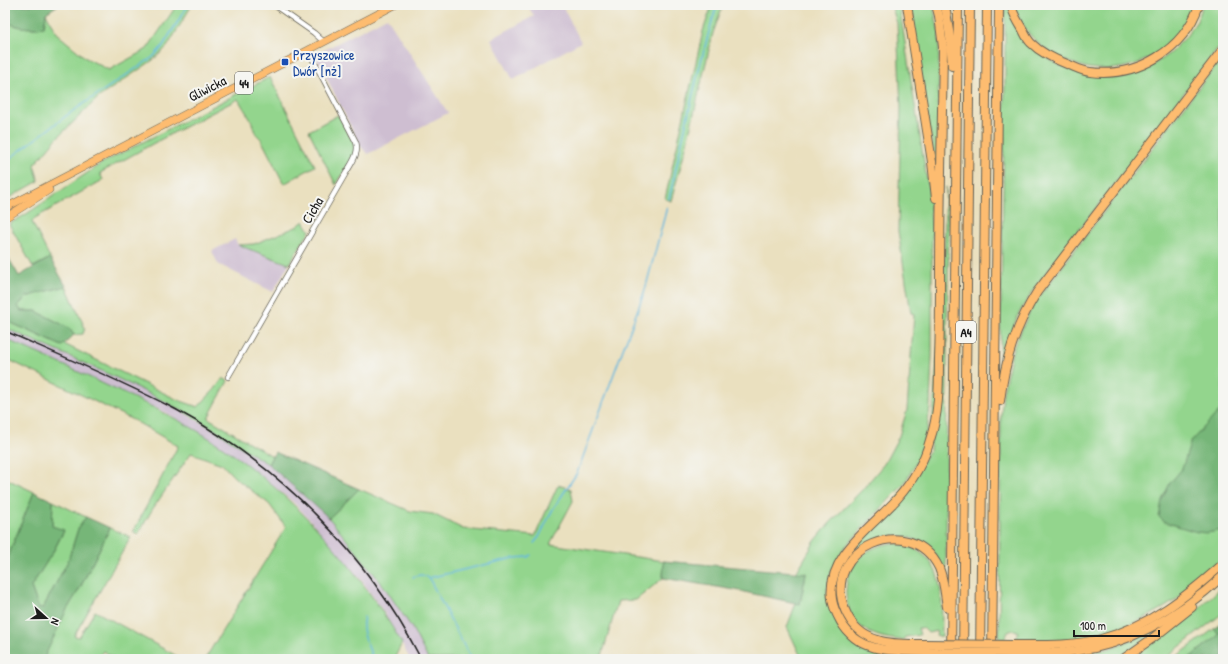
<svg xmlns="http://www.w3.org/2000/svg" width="1228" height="664" font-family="'Patrick Hand',sans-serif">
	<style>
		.industrial { fill: #cebed1 }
		.green { fill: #93d58d; stroke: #587854 }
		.forest { fill: #76b678; stroke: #49694a }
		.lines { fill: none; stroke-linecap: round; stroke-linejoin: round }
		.stream { stroke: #62b7de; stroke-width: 1.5 }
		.street-casing { stroke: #646155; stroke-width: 6 }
		.primary-casing { stroke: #646155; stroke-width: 8 }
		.highway-casing { stroke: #646155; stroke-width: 10 }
		.street { stroke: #fff; stroke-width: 4.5 }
		.primary { stroke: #fdbc70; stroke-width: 7 }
		.highway { stroke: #fdbc70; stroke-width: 8 }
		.rail { stroke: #1c1c1c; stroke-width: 1.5 }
		.highway-bridge-casing { stroke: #646155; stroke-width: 10; stroke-linecap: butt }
		.highway-bridge { stroke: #fdbc70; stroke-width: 8 }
		.transit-dot { fill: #1a4fb4; stroke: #f6f6f2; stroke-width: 1.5 }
		.labels { text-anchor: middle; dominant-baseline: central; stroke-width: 4; stroke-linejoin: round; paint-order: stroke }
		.shield { fill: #f6f6f2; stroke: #5d5d5c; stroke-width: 1 }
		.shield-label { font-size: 13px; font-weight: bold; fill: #1c1c1c }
		.transit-label { font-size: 14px; fill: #164399; stroke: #f6f6f2; text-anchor: start }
		.street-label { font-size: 14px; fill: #1c1c1c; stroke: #f6f6f2 }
	</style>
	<rect width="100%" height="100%" fill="#f6f6f2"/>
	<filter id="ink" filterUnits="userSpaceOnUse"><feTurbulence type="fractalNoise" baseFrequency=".025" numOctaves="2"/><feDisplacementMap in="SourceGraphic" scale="8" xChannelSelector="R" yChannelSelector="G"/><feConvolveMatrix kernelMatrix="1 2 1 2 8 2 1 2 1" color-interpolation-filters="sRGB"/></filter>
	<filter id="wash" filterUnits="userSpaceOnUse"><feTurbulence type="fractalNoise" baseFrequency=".012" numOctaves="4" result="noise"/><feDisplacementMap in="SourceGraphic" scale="16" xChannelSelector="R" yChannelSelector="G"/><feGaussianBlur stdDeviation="0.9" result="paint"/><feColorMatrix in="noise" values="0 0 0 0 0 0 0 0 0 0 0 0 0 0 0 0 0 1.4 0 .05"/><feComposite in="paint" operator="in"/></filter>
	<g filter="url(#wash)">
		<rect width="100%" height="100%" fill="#eae0bf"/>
		<g class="industrial">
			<path d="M 527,5 L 562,5 L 581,42 L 513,80 L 491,39 L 534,16 Z"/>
			<path d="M 387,17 L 448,113 L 368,154 L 361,147 L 315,55 Z"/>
			<path d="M 235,239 L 238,245 L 289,264 L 273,292 L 218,264 L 212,251 Z"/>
			<path d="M 5,328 L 121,380 L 162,400 L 219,433 L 268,464 L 329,518 L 383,585 L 412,628 L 428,659 L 410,659 L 385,614 L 363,582 L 312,522 L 293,502 L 259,474 L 231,453 L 197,431 L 167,413 L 5,339 Z"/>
		</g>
		<g class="green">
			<path d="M 177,5 L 192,5 L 167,47 L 153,60 L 99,97 L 56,139 L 34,165 L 39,181 L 5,200 L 5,21 C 17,28 31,29 44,27 L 46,13 L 56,33 L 86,58 L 109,70 L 147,49 Z"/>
			<path d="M 712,5 L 723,5 L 713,33 L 686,147 L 671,201 L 665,199 L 703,31 Z"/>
			<path d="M 891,5 L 899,5 L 929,193 L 932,232 L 932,355 L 930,406 L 927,430 L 920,456 L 904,484 L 845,547 L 832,568 L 827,590 L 830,608 L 839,627 L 850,640 L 866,651 L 885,656 L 904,656 L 904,658 L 919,658 L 919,659 L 802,659 L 787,627 L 796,603 L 800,604 L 806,573 L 796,573 L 815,541 L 830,523 L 862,490 L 884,464 L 899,436 L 907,410 L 914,314 L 911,313 L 898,231 L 901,108 L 897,23 Z"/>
			<path d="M 910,5 L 933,5 L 939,33 L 939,54 L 937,176 Z"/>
			<path d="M 1005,5 L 1007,5 L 1039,53 L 1059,65 L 1085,74 L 1129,73 L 1153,65 L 1170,53 L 1185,38 L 1197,21 L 1203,5 L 1223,5 L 1223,42 L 1036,286 L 1018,315 L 1002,355 L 1000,356 L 1005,83 Z"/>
			<path d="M 1014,5 L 1195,5 C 1179,49 1136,75 1089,68 C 1083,67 1076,64 1069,62 C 1043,52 1022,32 1014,5 Z"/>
			<path d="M 1223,56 L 1223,558 C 1207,573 1191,589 1173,602 C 1142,622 1107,635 1071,640 C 1053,643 1034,641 1016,642 L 1018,631 L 1013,630 L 1008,632 L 1005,639 L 999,639 L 1001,416 L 1003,392 L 1013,348 L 1033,305 Z"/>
			<path d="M 270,77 L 315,166 L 284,184 L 261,139 L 257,135 L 252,122 L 238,99 L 156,142 L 100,173 L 103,180 L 35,218 L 32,222 L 50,258 L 33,267 L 9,224 L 25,215 L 102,163 Z"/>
			<path d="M 338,115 L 356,146 L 353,158 L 336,185 L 309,131 Z"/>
			<path d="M 946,187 L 949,230 L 947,326 L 946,570 C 941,566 937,556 932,551 C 911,530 881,533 858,547 L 856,545 L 887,514 L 930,450 L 943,288 Z"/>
			<path d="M 304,221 L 310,231 L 289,264 L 238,245 L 254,244 L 296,227 Z"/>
			<path d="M 66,286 L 85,328 L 83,334 L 74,335 L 69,328 L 36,311 L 21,311 L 18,306 L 26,297 Z"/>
			<path d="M 5,320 L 62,346 L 64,344 L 178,400 L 198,407 L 215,389 L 223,378 L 228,381 L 208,418 L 272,456 L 268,464 C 241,448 214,428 186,413 C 128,381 66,355 5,328 Z"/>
			<path d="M 5,339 C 40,354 75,370 110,387 C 139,400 168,414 196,430 C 283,482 351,557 402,643 L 394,659 L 205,659 L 286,527 L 269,504 L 234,477 L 222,464 L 191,453 L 152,510 L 138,534 L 133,532 L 178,446 L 135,421 L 5,358 Z"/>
			<path d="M 5,478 L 34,492 L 5,564 Z"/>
			<path d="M 558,485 L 571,489 L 573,501 L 550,544 L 664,561 L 663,578 L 636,600 L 618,601 L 601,659 L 461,659 L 459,657 L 457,659 L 428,659 L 412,628 L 383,585 L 329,518 L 359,489 L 410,511 L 433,514 L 463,529 L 535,536 Z"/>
			<path d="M 53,501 L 86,517 L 78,529 L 68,561 L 43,608 L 39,609 L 31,587 L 54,550 L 64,531 L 52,526 Z"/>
			<path d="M 110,528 L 131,537 L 74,636 L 79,637 L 95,611 L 182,659 L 116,659 L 103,651 L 97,659 L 43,659 L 66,611 L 80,588 Z"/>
			<path d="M 895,543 C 948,553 941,594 942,637 L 936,635 L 937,631 L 928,633 L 923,628 L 918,628 L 920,635 L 905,637 L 903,640 C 885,639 867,635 855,621 C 849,613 846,601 846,592 C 847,562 867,545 895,543 Z"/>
			<path d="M 1223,586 L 1223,613 L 1164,659 L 1130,659 L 1188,618 Z"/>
			<path d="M 1214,629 L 1220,634 L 1188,659 L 1173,659 Z"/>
			<path d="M 1158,630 L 1116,659 L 1017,659 L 1022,657 L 1059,657 L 1108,649 Z"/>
		</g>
		<g class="forest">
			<path d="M 5,5 L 58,5 L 46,13 L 44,27 C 31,29 17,28 5,21 Z"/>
			<path d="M 5,252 L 19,276 L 50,258 L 66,286 L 26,297 L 18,306 L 21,311 L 36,311 L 69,328 L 74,335 L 62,346 L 5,320 Z"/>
			<path d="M 1223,407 L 1223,530 L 1207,533 L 1197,532 L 1164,522 L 1159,517 L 1162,500 L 1170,483 L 1182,469 L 1191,441 Z"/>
			<path d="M 275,452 L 359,489 L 329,518 L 268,464 Z"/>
			<path d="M 34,492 L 53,501 L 52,526 L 64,530 L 54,550 L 31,587 L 39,609 L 43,608 L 68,561 L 78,529 L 86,517 L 110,528 L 80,588 L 66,611 L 44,658 L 5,659 L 5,564 Z"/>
			<path d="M 664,561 L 806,573 L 800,604 L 735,590 L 663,578 Z"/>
			<path d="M 1223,621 L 1223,659 L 1188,659 L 1220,634 L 1214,629 Z"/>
		</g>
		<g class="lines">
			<g class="stream">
				<path d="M 5,162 L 70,113 L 153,57 L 162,47 L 188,5"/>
				<path d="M 669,199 C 684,134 697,69 717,5"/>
				<path d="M 534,543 L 539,537 L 553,509 L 577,473 L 645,290 L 667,207"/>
				<path d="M 413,577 C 420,574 424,574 430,580 L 471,659"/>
				<path d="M 428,578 L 514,558 L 528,557 L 531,555"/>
				<path d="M 364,617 C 360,631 368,645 373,659"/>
			</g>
		</g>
	</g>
	<g filter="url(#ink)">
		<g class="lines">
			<defs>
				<g id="street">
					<path d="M 274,5 L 314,33 L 324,42"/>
					<path d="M 228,377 L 346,173 C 351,164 360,153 356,142 L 308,50"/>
				</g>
				<g id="primary">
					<path d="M 5,208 L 395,5"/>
					<path d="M 5,218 L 49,190"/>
				</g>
				<g id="highway">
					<path d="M 907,5 L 932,162 L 936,198"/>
					<path d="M 945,5 L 950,37 L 952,66"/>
					<path d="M 1011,5 C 1013,14 1018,22 1023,30 C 1025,34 1027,39 1031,43 C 1041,53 1054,59 1067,64 C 1075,67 1082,71 1090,72 C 1137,78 1184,50 1199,5"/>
					<path d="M 1000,401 C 1005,360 1015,327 1037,292 L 1223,49"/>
					<path d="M 926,644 C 911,644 893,645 878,640 C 863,636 851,625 845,610 C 820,548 911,510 939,568 C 944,580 945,594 947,607"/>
					<path d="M 1013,645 C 1042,645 1073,646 1101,639 C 1150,626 1187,596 1223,564"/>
					<path d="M 926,652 C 895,651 859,654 841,622 C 837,615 833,607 832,599 C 826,556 872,527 897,499 C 912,482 924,462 930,440 C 939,414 939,387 939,360 C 940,332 940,305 940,278 C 940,201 942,124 943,47 L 939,16 L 936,5"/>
					<path d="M 1013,653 C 1034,653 1055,654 1077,651 C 1133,644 1181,614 1223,576"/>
					<path d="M 951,659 L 958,5"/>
					<path d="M 963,659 L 970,5"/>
					<path d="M 980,659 L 987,5"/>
					<path d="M 992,659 L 999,5"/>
					<path d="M 1123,659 L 1153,638 L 1192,607"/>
				</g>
			</defs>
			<use href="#street" class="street-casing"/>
			<use href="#primary" class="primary-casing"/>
			<use href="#highway" class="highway-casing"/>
			<use href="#street" class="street"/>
			<use href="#primary" class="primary"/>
			<use href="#highway" class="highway"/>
			<path class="rail" d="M 5,331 C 62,356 120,380 175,409 C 279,465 367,554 421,659"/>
			<defs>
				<g id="highway-bridge">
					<path d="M 926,644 L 1013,645"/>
					<path d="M 926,652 L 1013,653"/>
				</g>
			</defs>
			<use href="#highway-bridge" class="highway-bridge-casing"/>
			<use href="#highway-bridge" class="highway-bridge"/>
		</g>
	</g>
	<rect class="transit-dot" x="281" y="58" width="8" height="8" rx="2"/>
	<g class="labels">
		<g class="shield">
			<rect x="235" y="72" width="18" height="22" rx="3"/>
			<rect x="956" y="321" width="20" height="22" rx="3"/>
		</g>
		<g class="shield-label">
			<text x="244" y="83">44</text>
			<text x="966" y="332">A4</text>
		</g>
		<g class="transit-label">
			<text x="293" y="54">Przyszowice<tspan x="293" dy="16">Dwór [nż]</tspan></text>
		</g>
		<g class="street-label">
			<text transform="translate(207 88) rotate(-27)">Gliwicka</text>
			<text transform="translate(312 210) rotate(-60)">Cicha</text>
		</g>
	</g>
	<rect width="1228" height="664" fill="none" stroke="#f6f6f2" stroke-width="20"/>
	<g transform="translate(46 618) rotate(111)" stroke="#f6f6f2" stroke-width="3" paint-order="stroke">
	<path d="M0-3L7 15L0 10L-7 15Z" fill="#1c1c1c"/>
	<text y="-6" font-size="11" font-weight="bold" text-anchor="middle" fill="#1c1c1c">N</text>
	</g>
	<path d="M1074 630v6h85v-6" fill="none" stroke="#1c1c1c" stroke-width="2"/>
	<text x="1080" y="630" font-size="12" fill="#1c1c1c" stroke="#f6f6f2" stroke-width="3" paint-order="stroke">100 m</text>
</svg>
